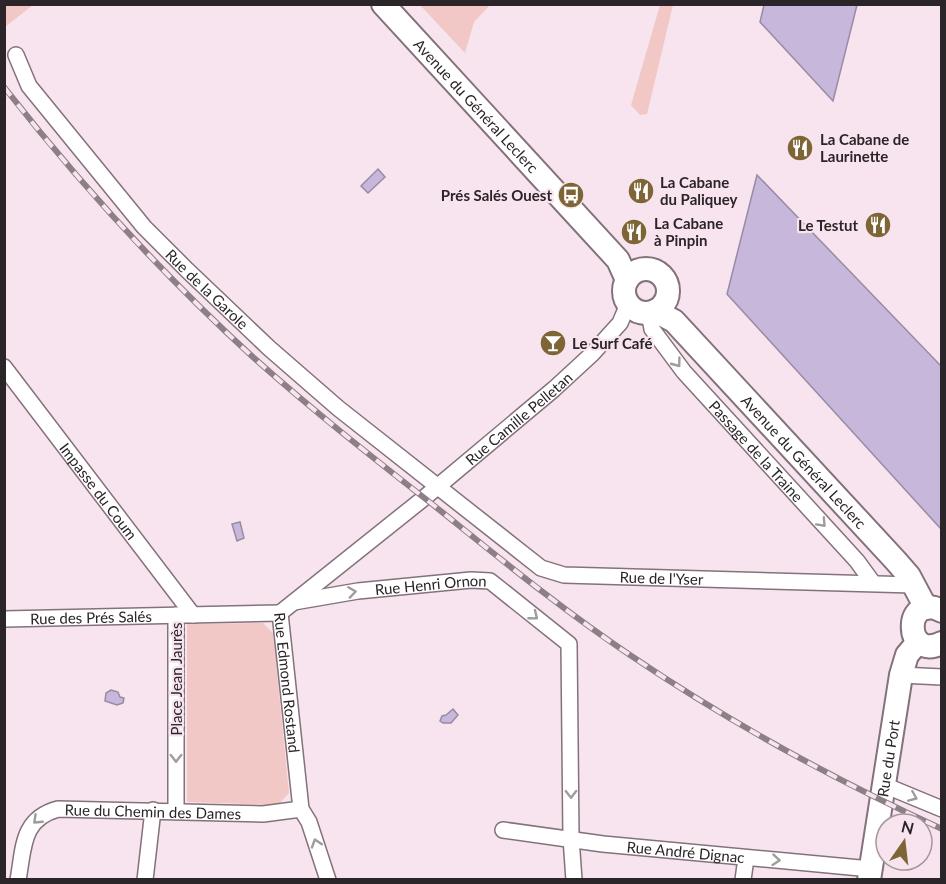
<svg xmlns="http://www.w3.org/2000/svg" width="946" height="884" font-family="Lato,sans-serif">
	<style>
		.green { fill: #f1c8c5 }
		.water { fill: #c7b7db; stroke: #988ba5; stroke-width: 1.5 }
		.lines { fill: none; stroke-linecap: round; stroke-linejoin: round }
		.minor-casing { stroke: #83727b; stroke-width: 18 }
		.secondary-casing { stroke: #83727b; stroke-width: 26 }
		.minor { stroke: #fff; stroke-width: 15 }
		.secondary { stroke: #fff; stroke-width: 22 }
		.rail-casing { stroke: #8c7f86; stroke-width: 6 }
		.rail { stroke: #f8e4ee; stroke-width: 4; stroke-dasharray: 11; stroke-linecap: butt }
		.oneway { stroke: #a09c9e }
		.labels { text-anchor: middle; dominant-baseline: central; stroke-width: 4.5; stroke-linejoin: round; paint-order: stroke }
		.street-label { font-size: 15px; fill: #2b2428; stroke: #f8e4ee }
		.poi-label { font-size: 15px; font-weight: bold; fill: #2b2428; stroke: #f8e4ee; text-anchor: start }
	</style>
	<rect width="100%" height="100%" fill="#f8e4ee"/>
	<g class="green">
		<path d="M 5,4 L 33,4 L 33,5 L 5,27 Z"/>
		<path d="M 420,5 L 490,5 L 474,22 L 465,53 Z"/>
		<path d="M 660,5 L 673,5 L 647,114 L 640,115 L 631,105 Z"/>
		<path d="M 263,623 L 273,633 L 289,793 L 280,803 L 276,805 L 187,802 L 187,624 Z"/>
	</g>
	<g class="water">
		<path d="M 764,5 L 857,5 L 833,101 L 760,22 Z"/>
		<path d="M 378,169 L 385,177 L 368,193 L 361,186 Z"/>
		<path d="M 757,175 L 941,366 L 941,529 L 727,294 Z"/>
		<path d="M 240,522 L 244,538 L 237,541 L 232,524 Z"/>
		<path d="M 111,690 L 118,692 L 120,697 L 124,698 L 123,703 L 117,705 L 105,701 L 106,693 Z"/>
		<path d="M 453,709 L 458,715 L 451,723 L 443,723 L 440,721 L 442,716 L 446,715 Z"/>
	</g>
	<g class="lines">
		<defs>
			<g id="minor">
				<path id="s1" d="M 16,55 L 29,86 L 144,227 L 187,270 L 269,348 L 338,408 L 541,568 L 564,575 L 913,585"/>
				<path id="s2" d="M 649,313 L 652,329 L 684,372 L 857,561 L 873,583"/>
				<path id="s3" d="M 4,367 L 193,615"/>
				<path id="s4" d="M 294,602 L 358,591 L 471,580 L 490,581 L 569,644 L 571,838 L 574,880"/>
				<path id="s5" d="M 280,613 L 424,498 L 554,389 L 592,354 L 620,323 L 628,304"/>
				<path id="s6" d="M 280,613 L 301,809 L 309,822 L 328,880"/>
				<path d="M 176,615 L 176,811"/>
				<path id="s7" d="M 4,619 L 280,613"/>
				<path d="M 901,675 L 942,677"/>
				<path d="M 884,785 L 942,809"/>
				<path id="s8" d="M 503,830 L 603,844 L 871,869"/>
				<path id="s9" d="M 18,880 C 24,848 21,819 58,809 L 263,814 L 301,809"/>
				<path d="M 145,880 L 153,810"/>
				<path d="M 743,880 L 746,858"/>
			</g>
			<g id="secondary">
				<path id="s10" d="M 383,4 L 618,260 L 627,280"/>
				<circle cx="646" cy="291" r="22"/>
				<path id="s11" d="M 655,311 L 674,321 L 896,561 L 909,576 L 926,608"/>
				<path d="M 942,611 C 903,591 903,662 942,643"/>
				<path id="s12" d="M 869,880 L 901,675 L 907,655 L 918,642"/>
			</g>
		</defs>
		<use href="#minor" class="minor-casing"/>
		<use href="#secondary" class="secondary-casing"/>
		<use href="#minor" class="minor"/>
		<use href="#secondary" class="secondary"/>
		<defs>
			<path id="rail" d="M 4,87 C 80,184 163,275 254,358 C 311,409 372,457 432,504 C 497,556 561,609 630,655 C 729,722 833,779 942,829"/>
		</defs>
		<use href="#rail" class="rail-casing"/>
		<use href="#rail" class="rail"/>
	</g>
	<defs><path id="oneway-chevron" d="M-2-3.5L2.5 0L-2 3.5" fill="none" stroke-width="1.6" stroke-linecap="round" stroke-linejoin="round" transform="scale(1.5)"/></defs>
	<g class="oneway">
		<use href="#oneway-chevron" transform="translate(677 363) rotate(53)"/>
		<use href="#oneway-chevron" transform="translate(822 523) rotate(47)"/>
		<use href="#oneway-chevron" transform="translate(352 592) rotate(-8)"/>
		<use href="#oneway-chevron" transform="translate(534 616) rotate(39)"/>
		<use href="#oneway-chevron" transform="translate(176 758) rotate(90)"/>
		<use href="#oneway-chevron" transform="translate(571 794) rotate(89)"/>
		<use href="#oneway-chevron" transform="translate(913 797) rotate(23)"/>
		<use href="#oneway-chevron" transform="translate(37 820) rotate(137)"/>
		<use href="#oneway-chevron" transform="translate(316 843) rotate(-108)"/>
		<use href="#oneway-chevron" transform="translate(776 860) rotate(5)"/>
	</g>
	<defs>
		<symbol id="restaurant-disc" viewBox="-11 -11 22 22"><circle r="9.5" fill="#7d6536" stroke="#f8e4ee"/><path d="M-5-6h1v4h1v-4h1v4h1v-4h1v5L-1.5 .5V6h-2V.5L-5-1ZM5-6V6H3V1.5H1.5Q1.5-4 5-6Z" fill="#fff"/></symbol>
		<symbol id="bus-disc" viewBox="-11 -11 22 22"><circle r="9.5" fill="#7d6536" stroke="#f8e4ee"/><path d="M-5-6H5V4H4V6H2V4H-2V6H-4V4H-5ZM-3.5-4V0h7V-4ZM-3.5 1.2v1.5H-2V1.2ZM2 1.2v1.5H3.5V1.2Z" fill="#fff"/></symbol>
		<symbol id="bar-disc" viewBox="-11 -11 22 22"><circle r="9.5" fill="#7d6536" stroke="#f8e4ee"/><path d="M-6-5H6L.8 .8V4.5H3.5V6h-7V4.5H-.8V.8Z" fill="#fff"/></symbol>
	</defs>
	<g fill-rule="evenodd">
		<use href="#restaurant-disc" x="785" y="133" width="30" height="30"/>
		<use href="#restaurant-disc" x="626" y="176" width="30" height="30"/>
		<use href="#bus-disc" x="556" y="180" width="30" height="30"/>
		<use href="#restaurant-disc" x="863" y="210" width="30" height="30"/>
		<use href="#restaurant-disc" x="619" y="217" width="30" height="30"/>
		<use href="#bar-disc" x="538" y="328" width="30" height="30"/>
	</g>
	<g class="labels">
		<g class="street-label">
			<text stroke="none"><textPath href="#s10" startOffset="138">Avenue du Général Leclerc</textPath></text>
			<text stroke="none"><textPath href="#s1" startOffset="304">Rue de la Garole</textPath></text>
			<text stroke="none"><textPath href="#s5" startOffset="308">Rue Camille Pelletan</textPath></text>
			<text stroke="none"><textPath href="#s2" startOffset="177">Passage de la Traine</textPath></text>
			<text stroke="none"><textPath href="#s11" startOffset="213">Avenue du Général Leclerc</textPath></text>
			<text stroke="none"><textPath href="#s3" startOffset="156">Impasse du Coum</textPath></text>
			<text stroke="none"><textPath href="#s1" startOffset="861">Rue de l'Yser</textPath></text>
			<text stroke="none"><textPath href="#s4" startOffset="138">Rue Henri Ornon</textPath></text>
			<text stroke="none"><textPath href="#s7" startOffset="87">Rue des Prés Salés</textPath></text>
			<text transform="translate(176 679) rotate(-90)">Place Jean Jaurès</text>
			<text stroke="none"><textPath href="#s6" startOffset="70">Rue Edmond Rostand</textPath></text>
			<text stroke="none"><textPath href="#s12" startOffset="123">Rue du Port</textPath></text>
			<text stroke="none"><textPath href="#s9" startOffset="183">Rue du Chemin des Dames</textPath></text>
			<text stroke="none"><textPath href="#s8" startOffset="184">Rue André Dignac</textPath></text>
		</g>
		<g class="poi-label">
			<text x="820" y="139">La Cabane de<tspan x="820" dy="17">Laurinette</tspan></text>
			<text x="660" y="182">La Cabane<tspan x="660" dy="17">du Paliquey</tspan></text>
			<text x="552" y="195" text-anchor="end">Prés Salés Ouest</text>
			<text x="654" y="223">La Cabane<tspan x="654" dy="17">à Pinpin</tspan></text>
			<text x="858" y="225" text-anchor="end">Le Testut</text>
			<text x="572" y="343">Le Surf Café</text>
		</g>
	</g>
	<rect width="946" height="884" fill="none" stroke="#2b2428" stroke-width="12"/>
	<g transform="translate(904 842) rotate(14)"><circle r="28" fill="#f8e4ee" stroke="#a6979f" stroke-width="1.5"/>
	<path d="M0-4.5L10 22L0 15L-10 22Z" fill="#7d6536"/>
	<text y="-9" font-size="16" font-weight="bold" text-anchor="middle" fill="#2b2428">N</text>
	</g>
</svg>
